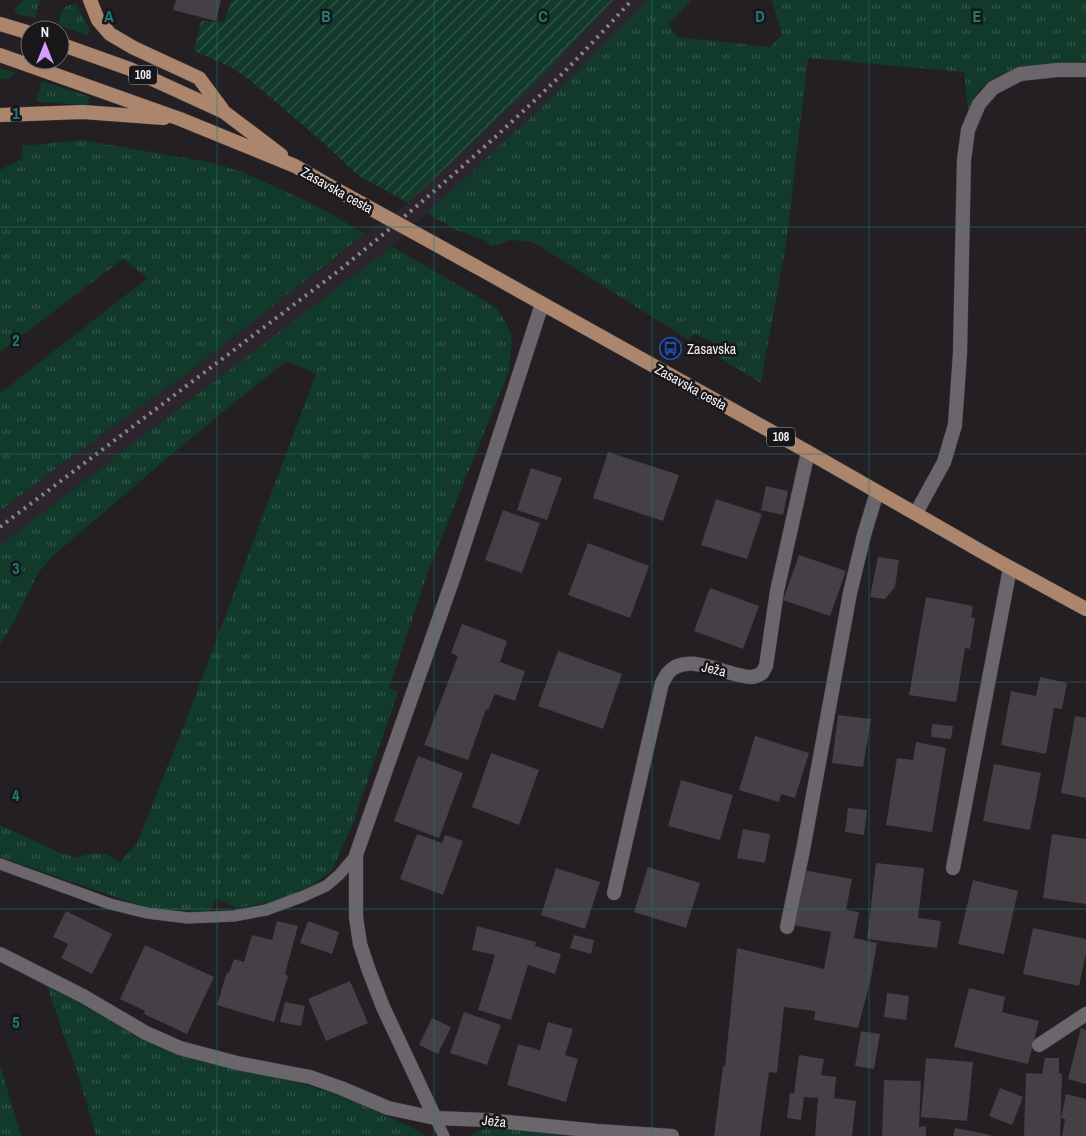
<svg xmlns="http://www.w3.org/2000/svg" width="1086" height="1136" font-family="'Archivo Narrow',sans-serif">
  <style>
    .built { fill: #2d252e }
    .grass { fill: url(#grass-tufts) }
    .garden { fill: url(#garden-furrows) }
    .building { fill: #444045 }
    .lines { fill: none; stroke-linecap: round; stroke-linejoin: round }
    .service-casing { stroke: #3e3b3f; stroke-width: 12 }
    .minor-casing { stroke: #3e3b3f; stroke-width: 15 }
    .primary-casing { stroke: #3e3b3f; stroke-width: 15 }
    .service { stroke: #6a666b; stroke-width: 11 }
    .minor { stroke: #6a666b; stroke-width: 14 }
    .primary { stroke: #ab856c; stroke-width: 14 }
    .rail { stroke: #888588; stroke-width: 4; stroke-dasharray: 2.5 5; stroke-linecap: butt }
    .primary-bridge-casing { stroke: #3e3b3f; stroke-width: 15; stroke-linecap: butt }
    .primary-bridge { stroke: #ab856c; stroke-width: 14 }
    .grid { fill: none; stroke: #1a7c75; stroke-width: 1; stroke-opacity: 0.55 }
    .labels { text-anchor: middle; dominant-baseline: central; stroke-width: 5; stroke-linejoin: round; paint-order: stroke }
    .shield { fill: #19161a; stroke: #b0adb0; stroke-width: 1 }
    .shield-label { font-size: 12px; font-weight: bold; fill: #f1eef1 }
    .street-label { font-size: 14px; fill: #f1eef1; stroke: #19161a }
    .poi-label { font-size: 14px; fill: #f1eef1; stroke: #19161a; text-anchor: start }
    .grid-label { font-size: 16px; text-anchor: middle; font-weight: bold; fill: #1a7c75; stroke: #19161a; stroke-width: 5; stroke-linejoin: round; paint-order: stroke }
  </style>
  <defs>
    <pattern id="grass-tufts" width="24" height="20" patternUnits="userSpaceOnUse" patternTransform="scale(1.25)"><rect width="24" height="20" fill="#113a2a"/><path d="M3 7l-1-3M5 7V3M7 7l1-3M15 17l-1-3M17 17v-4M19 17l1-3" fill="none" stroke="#345749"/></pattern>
    <pattern id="garden-furrows" width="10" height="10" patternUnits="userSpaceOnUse" patternTransform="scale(1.25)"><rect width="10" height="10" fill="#113a2a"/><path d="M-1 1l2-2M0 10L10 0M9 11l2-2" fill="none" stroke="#345749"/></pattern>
  </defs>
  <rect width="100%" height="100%" fill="#231f23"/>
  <path class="built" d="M613 0H648L545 104 392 246 0 545V511L63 463 182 377 365 234 408 203 543 76Z"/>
  <path class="grass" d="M23 0H40L35 18 17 14 14 10Z
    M648 0H692L669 24 677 37 770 47 782 35 772 0H1086V64C1048 63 998 62 974 97 972 101 970 107 968 111L964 72 808 58 786 244 761 383 715 355 717 344 694 334 689 340 533 242 510 240 492 246 484 240 456 230 427 213 545 104Z
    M76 4 90 31 88 36 59 25C62 12 60 5 76 4Z
    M0 68 16 73 10 78 0 80Z
    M42 81 90 97 88 105 36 102Z
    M81 140 204 161 240 171 317 206 365 234 182 377 63 463 0 511V393L148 278 123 259 0 352V170L23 158 22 146Z
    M392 246 495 307 504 319 512 336 509 371 429 569 389 688 398 692 353 823 332 871 309 888 270 902 237 908 216 899 209 913 145 907 0 857V825L61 853 77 858C84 854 99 852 108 855 111 857 116 860 119 863L137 843 193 702 316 374 286 361 186 442 54 555 38 573 13 624 0 645V545Z
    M47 986 166 1050 194 1059 282 1077 344 1097 409 1126 427 1136H96L79 1078Z
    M0 1064 21 1136H0Z
    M489 1128 573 1136H583H471L476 1131Z"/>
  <path class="garden" d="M232 0H613L543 76 408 203 356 174 324 143 251 81 231 67 194 51 201 21 224 22Z"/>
  <path class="building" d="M176 0H221L216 21 173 10Z
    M608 452 679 475 663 521 593 498Z
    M531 468 562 478 547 520 517 510Z
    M766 486 788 491 783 515 761 510Z
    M716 499 762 514 747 559 701 545Z
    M503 510 540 523 522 573 485 560Z
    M588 543 649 566 630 618 568 595Z
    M799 555 846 571 830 616 783 600Z
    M878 557 899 560 895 587 885 599 870 597Z
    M710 588 759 606 743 649 694 631Z
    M926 597 973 606 971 617 975 618 970 649 965 648 956 702 909 695Z
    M462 624 507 641 500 662 525 671 515 701 495 694 488 710 486 709 468 760 424 745 458 656 451 653Z
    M558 651 622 674 603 729 538 706Z
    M1040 677 1067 683 1062 709 1054 708 1046 754 1001 745 1011 691 1036 696Z
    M838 715 871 719 863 767 832 763Z
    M1075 716 1086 718V798L1061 793Z
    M932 724 953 726 951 739 931 737Z
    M755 736 809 753 795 798 781 794 779 802 739 790Z
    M916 742 946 748 932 832 886 825 897 758 913 760Z
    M491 753 539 770 519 825 472 807Z
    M418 756 463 773 439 838 394 821Z
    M994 764 1041 773 1030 830 983 821Z
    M681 780 733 795 720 840 668 826Z
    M848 808 867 810 864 835 845 832Z
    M743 829 770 834 765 863 737 858Z
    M417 834 442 843 445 835 463 841 443 895 400 879Z
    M1052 834 1086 839V904L1043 898Z
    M876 863 924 868 918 918 941 921 937 948 867 939Z
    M648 867 700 883 686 928 634 912Z
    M556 868 600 882 585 929 541 915Z
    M803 870 852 879 846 910 859 912 854 938 877 943 871 978 858 1028 814 1020 815 1011 784 1007 777 1073 769 1072 760 1136H714L723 1066H725L737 948 824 969 831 932 793 925Z
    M973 880 1018 891 1004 954 958 944Z
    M66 911 112 934 92 974 61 958 68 944 53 937Z
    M277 921 298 926 285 974 288 976 274 1022 217 1005 227 972 229 973 234 959 244 962 252 935 272 940Z
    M308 921 339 932 332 954 300 943Z
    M477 926 536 942 535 946 561 954 555 974 528 965 511 1020 478 1010 495 955 472 950Z
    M1033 928 1086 939V953L1079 986 1023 974Z
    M574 935 594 940 591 954 570 948Z
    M145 945 214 977 187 1034 144 1014 145 1011 120 999Z
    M350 981 368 1023 326 1041 308 999Z
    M969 988 1005 997 1002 1012 1039 1021 1028 1064 954 1047Z
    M887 993 909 996 906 1020 884 1017Z
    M285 1002 305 1006 301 1026 280 1022Z
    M464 1012 501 1025 487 1065 450 1053Z
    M432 1018 451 1027 438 1054 419 1045Z
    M548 1022 573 1029 565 1055 578 1059 566 1102 507 1085 518 1044 540 1050Z
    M1081 1028 1086 1030V1084L1068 1079Z
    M861 1031 880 1034 874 1069 855 1066Z
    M799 1055 824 1059 821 1075 836 1077 834 1098 856 1101 852 1136H815L818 1098 804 1097 801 1120 787 1118 790 1093H794Z
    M926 1058 973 1062 967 1121 921 1117Z
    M1045 1058H1059V1073L1062 1074 1060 1136H1024L1026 1073 1042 1074Z
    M884 1080 921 1081 919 1127 926 1126V1136H882Z
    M1000 1088 1023 1097 1012 1125 989 1116Z
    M1066 1094 1086 1099V1136H1062L1065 1119 1061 1118Z
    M955 1128 991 1135V1136H953Z"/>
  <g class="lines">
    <defs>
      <path id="service" d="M0 864 110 904 147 913 188 918 234 916 266 910 304 896 326 886 339 875 356 855
        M435 1118 444 1136"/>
      <path id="minor" d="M916 513 944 462 955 425 960 353 964 160 968 130 979 104 993 88 1020 74 1057 70H1086
        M953 868 1010 568
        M614 893 662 683C664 680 666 676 668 673 687 650 728 677 751 677 755 677 759 675 762 673L766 666 777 591 808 452
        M787 927 803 850 850 593 864 535 877 492
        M0 954 83 996 146 1033 180 1048 237 1063 310 1077 341 1088 388 1108 435 1118 487 1120 597 1131 672 1136
        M1039 1045 1086 1014
        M435 1118 383 1007 369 971 360 944 356 917V855L454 576 542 304"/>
      <path id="primary" d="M90 0 98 20 110 34 134 48 199 78 222 109
        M0 24 30 33
        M60 44 130 69 224 112 281 155
        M0 55 180 119 295 166 337 190
        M0 115 83 112 164 118
        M475 266 808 452 998 561 1086 609"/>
    </defs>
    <use href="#service" class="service-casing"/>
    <use href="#minor" class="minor-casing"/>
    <use href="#primary" class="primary-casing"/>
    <use href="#service" class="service"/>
    <use href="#minor" class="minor"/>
    <use href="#primary" class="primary"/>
    <path class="rail" d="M0 527 337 272C414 210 488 146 559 77 584 52 608 26 632 0"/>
    <defs>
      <path id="primary-bridge" d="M337 190 475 266"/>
    </defs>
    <use href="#primary-bridge" class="primary-bridge-casing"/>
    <use href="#primary-bridge" class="primary-bridge"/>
  </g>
  <path class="grid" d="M217 0V1136M434 0V1136M652 0V1136M869 0V1136M0 227H1086M0 454H1086M0 682H1086M0 909H1086"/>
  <defs>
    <symbol id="bus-ring" viewBox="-11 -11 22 22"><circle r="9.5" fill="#19161a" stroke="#1a4fb4" stroke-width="1.5"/><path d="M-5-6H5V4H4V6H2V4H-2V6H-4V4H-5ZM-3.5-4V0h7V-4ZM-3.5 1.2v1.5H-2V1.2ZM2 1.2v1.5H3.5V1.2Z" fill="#1a4fb4"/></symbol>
  </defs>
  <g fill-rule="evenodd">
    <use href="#bus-ring" x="658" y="336" width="25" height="25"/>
  </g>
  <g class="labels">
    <g class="shield">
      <rect x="129" y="65.5" width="28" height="19" rx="4"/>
      <rect x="767" y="427.5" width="28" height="19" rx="4"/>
    </g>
    <g class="shield-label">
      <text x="143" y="75">108</text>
      <text x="781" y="437">108</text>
    </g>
    <g class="street-label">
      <text transform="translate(337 190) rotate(29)">Zasavska cesta</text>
      <text transform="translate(691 387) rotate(29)">Zasavska cesta</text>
      <text transform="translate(714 669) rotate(13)">Ježa</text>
      <text transform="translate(494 1121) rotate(6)">Ježa</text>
    </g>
    <g class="poi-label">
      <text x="687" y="349">Zasavska</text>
    </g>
  </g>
  <g class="grid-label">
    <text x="109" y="22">A</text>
    <text x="326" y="22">B</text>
    <text x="543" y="22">C</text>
    <text x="760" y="22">D</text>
    <text x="977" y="22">E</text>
    <text x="16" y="119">1</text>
    <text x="16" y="346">2</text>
    <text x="16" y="574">3</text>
    <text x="16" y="801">4</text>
    <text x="16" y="1028">5</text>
  </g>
  <g transform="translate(45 45)"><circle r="24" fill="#19161a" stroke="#6f6c70"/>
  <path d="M0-4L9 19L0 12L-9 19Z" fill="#d39cfd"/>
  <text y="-8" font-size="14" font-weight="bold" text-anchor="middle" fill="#f1eef1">N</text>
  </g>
</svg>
